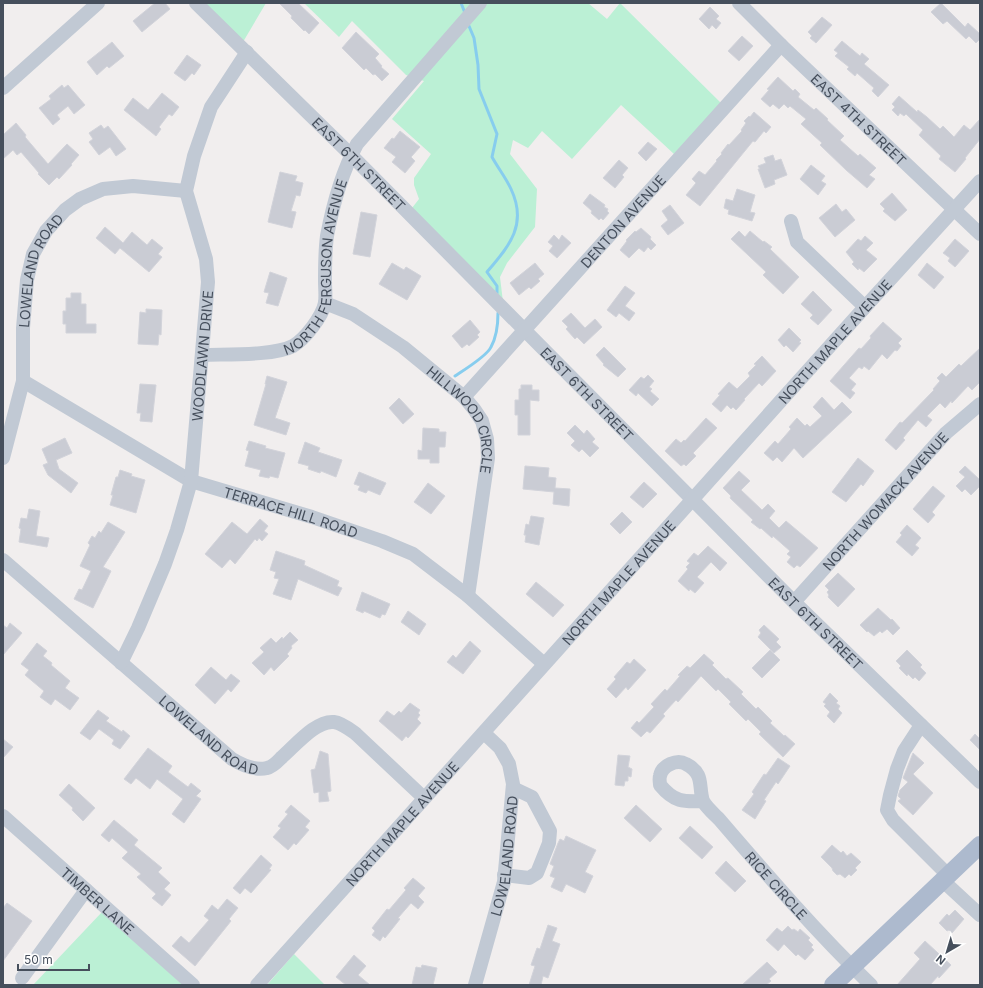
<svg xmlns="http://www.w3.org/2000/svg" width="983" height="988" font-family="Inter,sans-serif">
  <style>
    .green { fill: #bbf0d5 }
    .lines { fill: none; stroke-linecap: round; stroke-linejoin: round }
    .stream { stroke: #87cdee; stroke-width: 3 }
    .building { fill: #caccd4; stroke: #d2d3da }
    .minor { stroke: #c1c9d4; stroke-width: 14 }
    .major { stroke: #adbace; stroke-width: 18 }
    .labels { text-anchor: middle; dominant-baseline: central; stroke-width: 4; stroke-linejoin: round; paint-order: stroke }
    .street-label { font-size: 14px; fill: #464f5c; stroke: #fff }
  </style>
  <rect width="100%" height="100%" fill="#f1eeee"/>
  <path class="green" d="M202 3H266L243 42Z
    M304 3H588L607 19 620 3 722 104 674 154 621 105 572 159 542 131 528 148 513 140 510 154 537 189 535 227 507 263 500 277 503 302 412 208 419 199 414 185V178L431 154 392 119 424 81 406 75 352 21 339 37Z
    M102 912 183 985H33Z
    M294 954 325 985H267Z"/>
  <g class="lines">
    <path class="stream" d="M461 3 465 13
      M469 26 474 38 478 65 479 89 497 134 492 157C498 168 506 178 511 189 528 225 509 246 487 272L497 286V293
      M455 376C464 370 487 356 491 347 497 336 498 325 498 313"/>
  </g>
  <path class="building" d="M155 3H165L170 9 142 32 133 21Z
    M279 3H298L319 23 309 34 305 30 304 31 291 18 292 16Z
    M941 3 965 27 968 23 980 34V39L976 43 969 36 966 39 947 21 943 24 931 12Z
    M710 7 719 16 716 19 721 23 716 29 712 25 709 29 699 19Z
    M822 17 832 25 816 43 810 38 812 36 808 32Z
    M356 32 379 54 375 58 382 66 381 67 389 74 382 81 375 74 373 75 366 68 364 70 342 48Z
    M742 36 753 46 739 61 728 51Z
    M842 41 860 56 862 53 869 59 864 64 889 85 878 97 872 91 874 88 857 73 855 76 847 69 849 67 835 56 838 53 834 50Z
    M112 42 124 56 109 68 107 66 97 75 87 62Z
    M187 55 201 65 194 75 192 73 185 81 174 73Z
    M778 77 793 91 795 89 800 94 798 97 814 110 816 108 828 119 827 120 844 136 840 140 858 156 860 154 876 168 869 175 875 179 867 188 846 170 820 145 822 143 801 124 806 119 790 106 788 108 784 104 779 109 773 104 770 107 761 99 769 90 767 89Z
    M62 85 64 88 68 85 85 105 74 114 68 106 57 115 60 119 53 125 39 108 51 99 49 96Z
    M162 93 179 107 172 116 169 114 159 127 161 129 156 136 124 110 133 98 148 110Z
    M899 96 917 112 918 110 927 117 940 129 943 126 954 137 964 125 970 130 980 119V139L965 158 966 159 955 172 939 159 941 156 919 135 923 130 906 114 904 116 900 113 898 116 892 110 895 107 892 104Z
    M754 112 771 127 766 133 764 131 755 142 753 141 700 206 686 195 696 183 692 179 699 171 705 175 717 161 716 160 722 154 721 153 728 144 729 145 742 131 741 130 746 123 744 121 749 116 750 117Z
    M16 123 26 135 25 137 48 164 67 144 79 155 71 164 72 165 59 179 57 177 49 185 38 174 39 173 21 152 17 155 13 150 3 159V135Z
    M101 125 104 129 108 126 126 149 116 156 110 147 99 155 89 142 93 139 89 133Z
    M400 131 420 147 411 157 415 161 405 173 392 162 396 157 384 148 392 138 394 139Z
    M648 142 657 149 646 161 638 153Z
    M773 155 775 161 781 159 787 175 774 180 775 184 765 188 758 169H760L758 166 766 163 764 158Z
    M619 160 628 168 622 175 624 177 615 188 603 178Z
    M811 165 825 176 821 181 826 184 818 195 800 179Z
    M280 172 297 176 295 181 303 183 300 196 296 195 291 211 296 212 292 228 268 222Z
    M737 189 755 195 750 212 755 213 752 221 728 214 729 210 724 208 726 199 733 201Z
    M892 193 907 210 895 221 883 211 885 209 880 204Z
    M590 194 605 205 604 207 608 209 607 211 609 213 603 220 601 218 599 220 591 213 592 211 583 203Z
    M836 204 842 212 846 209 855 220 835 237 819 218Z
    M670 205 684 223 668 235 661 226 668 220 662 211Z
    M361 212 377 215 370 257 353 254Z
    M105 227 123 243 132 232 147 245 152 239 163 248 158 254 162 257 149 272 120 248 115 254 96 238Z
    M641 228 651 237 650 239 656 245 651 250 648 247 644 252 639 248 629 258 620 250 627 241 626 240 635 231 636 232Z
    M739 231 745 237 750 231 763 242 764 241 772 247 770 249 799 277 783 294 763 275 766 272 731 239Z
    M554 235 559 240 562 235 571 243 557 258 549 251 553 246 548 242Z
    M865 236 873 243 866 250 877 259 864 272 859 268 858 270 852 264 854 262 846 252 858 239 861 241Z
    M955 239 969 251 955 267 948 261 950 258 943 253Z
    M392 263 404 270 406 267 421 276 407 300 379 284Z
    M535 263 544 274 538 279 540 281 531 289 529 287 519 295 510 283Z
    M927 263 944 277 934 289 918 275Z
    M270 272 287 278 278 306 266 303 269 293 264 292Z
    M625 286 635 293 625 306 635 313 629 321 619 313 616 317 607 310Z
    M813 291 832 310 818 325 810 318 813 315 801 304Z
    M71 293H81V304H86V324H96V333H66V324H63V311H66V298H71Z
    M146 309 162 310 161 335 159 334 158 345 138 344 140 312 146 313Z
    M571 313 585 328 595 319 602 327 584 344 577 337 575 339 566 329 568 327 562 321Z
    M470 320 480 332 477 335 479 337 469 346 467 344 462 348 452 336Z
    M883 322 902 339 898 343 901 346 897 351 895 350 887 359 882 354 869 370 864 366 862 369 859 367 849 378 856 384 851 390 855 393 850 399 830 381 859 348 861 349 871 338 870 336Z
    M789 328 801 340 799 342 801 343 793 352 786 345 784 347 778 340Z
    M604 347 626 369 618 377 603 365 604 364 596 355Z
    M980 348V382L972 390 968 386 952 403 951 401 945 408 940 403 927 416 932 420 926 427 918 420 903 438 905 440 896 450 885 440 900 422 902 423 934 390 933 389 940 381 937 378 942 373 946 377 959 364 961 366Z
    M762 356 776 371 762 386 759 383 744 399 745 400 736 410 733 407 731 409 727 405 721 412 712 404 720 395 718 394 729 382 737 389 750 376 748 373 756 365 754 364Z
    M648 375 654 381 649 387 652 389 650 391 659 399 652 406 638 393 636 396 629 390 641 377 644 379Z
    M267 376 287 382 275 418 290 423 286 435 254 425 266 384H265Z
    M140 384 156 385 152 422 140 421 141 413H137Z
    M521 385H532V390H539V401L530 400V435H518V415H515V400H519V389H521Z
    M822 397 834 410 842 402 852 412 803 458 794 448 782 462 777 457 773 461 764 453 775 441 778 444 791 429 789 427 797 418 805 426 807 424 810 427 822 416 813 407Z
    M399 398 414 414 403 424 389 408Z
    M706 418 717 428 693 453 696 456 686 466 684 464 681 466 665 451 676 439 681 443 684 440 685 441Z
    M575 425 584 434 587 430 595 439 592 442 599 448 590 457 582 449 579 452 571 445 575 441 567 433Z
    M423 428 439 429V432H446L445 447H439V463H430V459H418V450L422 451Z
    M65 438 72 453 56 460 59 469 78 483 71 493 48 475 43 465 48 463 42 449Z
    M249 441 266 446 265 448 285 453 278 478 270 476 269 478 259 476 261 470 245 466 249 451 246 450Z
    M305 442 320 448 318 452 342 460 336 477 321 471 320 473 308 469 309 466 298 463Z
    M858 458 874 471 863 486 861 484 846 502 832 492Z
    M525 466 549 468 548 477 556 478 555 488 570 489 569 506 553 504 554 492 523 489Z
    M965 466 980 480V486L971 495 965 489 962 492 956 486 965 477 959 472Z
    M120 470 132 474 131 476 145 480 136 513 110 505 113 495H111L116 477H118Z
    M739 471 750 481 741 490 762 510 768 504 775 511 769 518 779 528 786 521 818 548 800 567 797 565 794 568 787 562 791 557 787 554 790 551 773 536 772 538 761 528 760 529 751 522 753 520 730 498 731 496 723 488Z
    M359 472 386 483 380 495 368 490 366 493 358 490 360 486 354 484Z
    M644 482 657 494 643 508 630 497Z
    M428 483 445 496 431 514 414 502Z
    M933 486 945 496 932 512 935 515 928 523 913 509Z
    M29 509 40 511 36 536 49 538 47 547 19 542 21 529 19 528 21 518 27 519Z
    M622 512 632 522 620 534 610 524Z
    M531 516 544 518 539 545 525 542 526 535H524L526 524 529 525Z
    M260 519 268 526 264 531 268 534 262 541 259 538 257 541 255 539 235 564 230 559 222 568 205 554 232 522 247 534Z
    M108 522 125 532 103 567 111 571 93 608 74 599 79 589 82 590 91 571 80 566 90 545 88 543 92 536 95 538 99 531 101 533Z
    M907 525 921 538 915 545 919 548 912 556 896 542 902 535 900 533Z
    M708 546 727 563 720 571 711 562 697 577 704 583 695 593 690 589 689 591 678 581 688 569 686 567 690 563 687 561 694 553 698 556Z
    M276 551 305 561 304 565 339 581 337 586 342 588 338 596 298 579 291 600 273 594 279 579 274 578 276 572 270 570Z
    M838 573 855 589 838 607 828 597 829 595 827 592 829 590 825 586Z
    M536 582 564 605 553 617 526 594Z
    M362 592 390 604 385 615 382 614 380 618 364 611 363 613 356 610Z
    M878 608 891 620 892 619 900 628 893 635 887 629 882 633 880 631 874 636 868 631 867 632 860 625Z
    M408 611 426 624 419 635 401 622Z
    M10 623 22 633 3 655V625L7 628Z
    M764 625 779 639 776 642 781 647 774 653 758 637 761 633 759 630Z
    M290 632 298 640 291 646 292 648 287 654 289 656 274 671 271 667 264 675 252 663 264 652 260 648 271 638 276 643 282 637 283 639Z
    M470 641 481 651 463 674 447 662 453 655 456 658Z
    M37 643 47 651 43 656 52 663 51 665 70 681 65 688 79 698 70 710 55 699 51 705 40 697 44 691 25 675 29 670 21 664Z
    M770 650 780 660 762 678 752 668Z
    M907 650 922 665 920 667 926 673 919 681 915 677 913 679 908 674 907 676 899 668 901 666 896 661Z
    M704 654 714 663 712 665 726 679 728 678 743 692 741 694 756 709 758 707 772 721 770 723 784 736 785 735 795 744 783 757 759 734 761 732 748 719 746 721 729 704 731 702 718 689 716 691 701 676 678 702 676 700 663 714 665 716 650 733 647 731 641 737 631 728 637 721 639 723 654 707 651 704 665 689 667 691 680 676 678 675 687 666 690 668Z
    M634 659 646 670 628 690 626 687 616 698 607 689 616 679 614 677 627 662 630 664Z
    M211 667 226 680 231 674 240 681 231 692 228 689 215 704 195 685Z
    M830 693 838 701 836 703 840 706 838 709 842 713 834 723 827 716 830 712 824 706 826 704 823 702Z
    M410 703 420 710 418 713 420 715 417 719 421 723 408 738 406 736 402 741 379 721 387 711 394 716 399 711 401 713Z
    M98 710 109 718 106 721 122 732 123 730 130 736 120 749 112 744 114 740 99 729 90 740 80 733Z
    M975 734 980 739V750L970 740Z
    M3 739 13 747 3 758Z
    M148 748 172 766 168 772 188 787 191 783 201 791 196 796 201 799 184 823 172 814 183 799 157 779 150 789 136 778 131 784 124 779Z
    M320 751 328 754 331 791 327 792 329 801 319 802V792L314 793 311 770 315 769Z
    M913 753 924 763 913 774 933 793 913 815 898 801 901 799 898 796 900 790 908 782 903 778Z
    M618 755 630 756 628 767 632 769 631 777 628 776V781H625L624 786 615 785Z
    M778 758 790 766 778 784 776 782 764 800 766 801 755 819 742 810 754 794 752 792 764 774 766 775Z
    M69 784 95 808 83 821 72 810 73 808 59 795Z
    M291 805 310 821 305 827 309 830 296 845 294 843 288 850 273 837 281 828 278 826 288 814 285 812Z
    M636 805 662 829 650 842 624 818Z
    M114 820 138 840 134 845 162 868 158 872 170 883 164 889 171 895 162 906 152 898 156 894 137 877 141 874 122 858 128 852 112 838 109 842 101 835Z
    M690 826 713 847 702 859 679 838Z
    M566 836 596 850 585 872 593 876 585 893 566 884 562 892 551 887 555 878 550 876 554 866 550 864 558 843 560 839 564 841Z
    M832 845 841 853 843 851 847 856 851 853 861 862 855 868 857 870 851 876 849 874 845 878 840 874 837 875 833 871 832 868 821 857Z
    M261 855 272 865 269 869 271 870 251 893 245 888 240 894 233 888Z
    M726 861 746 881 735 892 715 873Z
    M413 878 425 888 418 896 424 902 418 909 411 903 398 918 400 919 385 938 383 936 380 941 372 935 375 931 372 928 387 909 389 910 406 890 404 888Z
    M227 899 238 908 229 919 231 921 195 966 172 946 181 936 189 943 209 920 204 916 212 905 218 910Z
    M7 903 32 921 3 961V908Z
    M955 910 964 919 952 933 949 930 947 931 939 923 947 914 949 916Z
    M548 925 557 928 552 941 560 944 548 978 543 976 541 985H529L535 966 531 965 537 948 540 949Z
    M788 926 792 930 794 929 798 932 800 929 810 938 808 940 813 945 811 947 814 950 805 960 798 954 796 956 784 944 778 951 766 940 777 928 782 932Z
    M925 941 951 965 939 978 938 976 930 985H897L920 959 914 953Z
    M354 955 366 966 358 975 370 985H346L336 977Z
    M767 962 777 972 769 979 771 981 766 985H742Z
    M422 965 437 968 433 985H412L416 967 421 968Z"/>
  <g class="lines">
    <g class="minor">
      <path id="s1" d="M196 3 351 155 794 602 980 782"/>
      <path id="s2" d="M739 3 781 45 980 234"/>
      <path d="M3 88 98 3"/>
      <path d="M791 221 797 242 865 307"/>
      <path id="s3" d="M325 303 353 314 403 347 464 397 474 409 482 421 487 439 488 458 468 596"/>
      <path id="s4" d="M203 355C225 354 274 356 293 346 305 339 322 317 325 303 326 296 325 288 325 281 325 267 325 251 327 236 333 204 342 172 357 144L480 3"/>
      <path id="s5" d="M23 381 191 481 312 517 382 541 413 554 468 596 544 664"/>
      <path id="s6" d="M464 397 781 45"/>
      <path id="s7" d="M3 458 23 381V328L27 280 33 254 46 231 65 210 80 199 103 189 133 186 186 191"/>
      <path id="s8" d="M3 560 232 759C242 765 255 771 267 768 273 767 278 761 282 757 295 746 316 720 334 722 342 723 349 729 356 734L424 798"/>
      <path id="s9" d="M794 602 946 433 980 404"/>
      <path id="s10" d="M121 663 138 628 165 564 177 530 191 481 208 282 206 259 186 191 194 156 211 107 247 52"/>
      <path d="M921 725 904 751 897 769 890 795 887 810 893 820 948 875"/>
      <path id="s11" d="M703 801C683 802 674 802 660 785 660 782 659 779 660 776 662 765 677 759 686 764 705 774 698 786 703 801 706 807 714 814 719 819 768 876 817 933 871 985"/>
      <path id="s12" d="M3 816 193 985"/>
      <path d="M504 875 529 878 537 873 549 843 550 831 532 797 513 788"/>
      <path d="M942 880 980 915"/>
      <path d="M22 978 86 890"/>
      <path id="s13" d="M257 985 865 307 980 181"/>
      <path id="s14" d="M475 985 504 882 513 784 509 764 500 748 484 733"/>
    </g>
    <path class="major" d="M833 985 980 845"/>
  </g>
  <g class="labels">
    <g class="street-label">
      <text stroke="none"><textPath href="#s2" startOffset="167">EAST 4TH STREET</textPath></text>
      <text stroke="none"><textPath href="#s1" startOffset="229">EAST 6TH STREET</textPath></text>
      <text stroke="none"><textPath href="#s6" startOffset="237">DENTON AVENUE</textPath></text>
      <text stroke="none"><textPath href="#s4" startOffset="176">NORTH FERGUSON AVENUE</textPath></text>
      <text stroke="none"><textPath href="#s7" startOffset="194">LOWELAND ROAD</textPath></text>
      <text stroke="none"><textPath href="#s13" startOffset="865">NORTH MAPLE AVENUE</textPath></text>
      <text stroke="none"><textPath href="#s10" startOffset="321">WOODLAWN DRIVE</textPath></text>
      <text stroke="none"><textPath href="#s1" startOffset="553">EAST 6TH STREET</textPath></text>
      <text stroke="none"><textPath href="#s3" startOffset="188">HILLWOOD CIRCLE</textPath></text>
      <text stroke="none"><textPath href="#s9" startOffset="136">NORTH WOMACK AVENUE</textPath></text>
      <text stroke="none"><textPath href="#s5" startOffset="300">TERRACE HILL ROAD</textPath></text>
      <text stroke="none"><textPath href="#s13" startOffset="541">NORTH MAPLE AVENUE</textPath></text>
      <text stroke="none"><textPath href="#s1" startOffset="877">EAST 6TH STREET</textPath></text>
      <text stroke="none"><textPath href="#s8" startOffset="271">LOWELAND ROAD</textPath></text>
      <text stroke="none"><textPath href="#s13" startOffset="217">NORTH MAPLE AVENUE</textPath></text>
      <text stroke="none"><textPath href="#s14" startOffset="133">LOWELAND ROAD</textPath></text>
      <text stroke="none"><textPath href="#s11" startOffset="245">RICE CIRCLE</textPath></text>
      <text stroke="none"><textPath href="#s12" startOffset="127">TIMBER LANE</textPath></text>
    </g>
  </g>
  <rect width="983" height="988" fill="none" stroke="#464f5c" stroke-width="8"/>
  <g transform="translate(947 952) rotate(218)" stroke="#ffffff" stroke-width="3" paint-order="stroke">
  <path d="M0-3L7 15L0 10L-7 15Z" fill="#464f5c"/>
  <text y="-6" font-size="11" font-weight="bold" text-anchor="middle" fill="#464f5c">N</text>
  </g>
  <path d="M18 964v6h71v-6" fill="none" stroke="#464f5c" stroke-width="2"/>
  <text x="24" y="964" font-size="12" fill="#464f5c" stroke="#ffffff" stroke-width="3" paint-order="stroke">50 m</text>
</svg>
